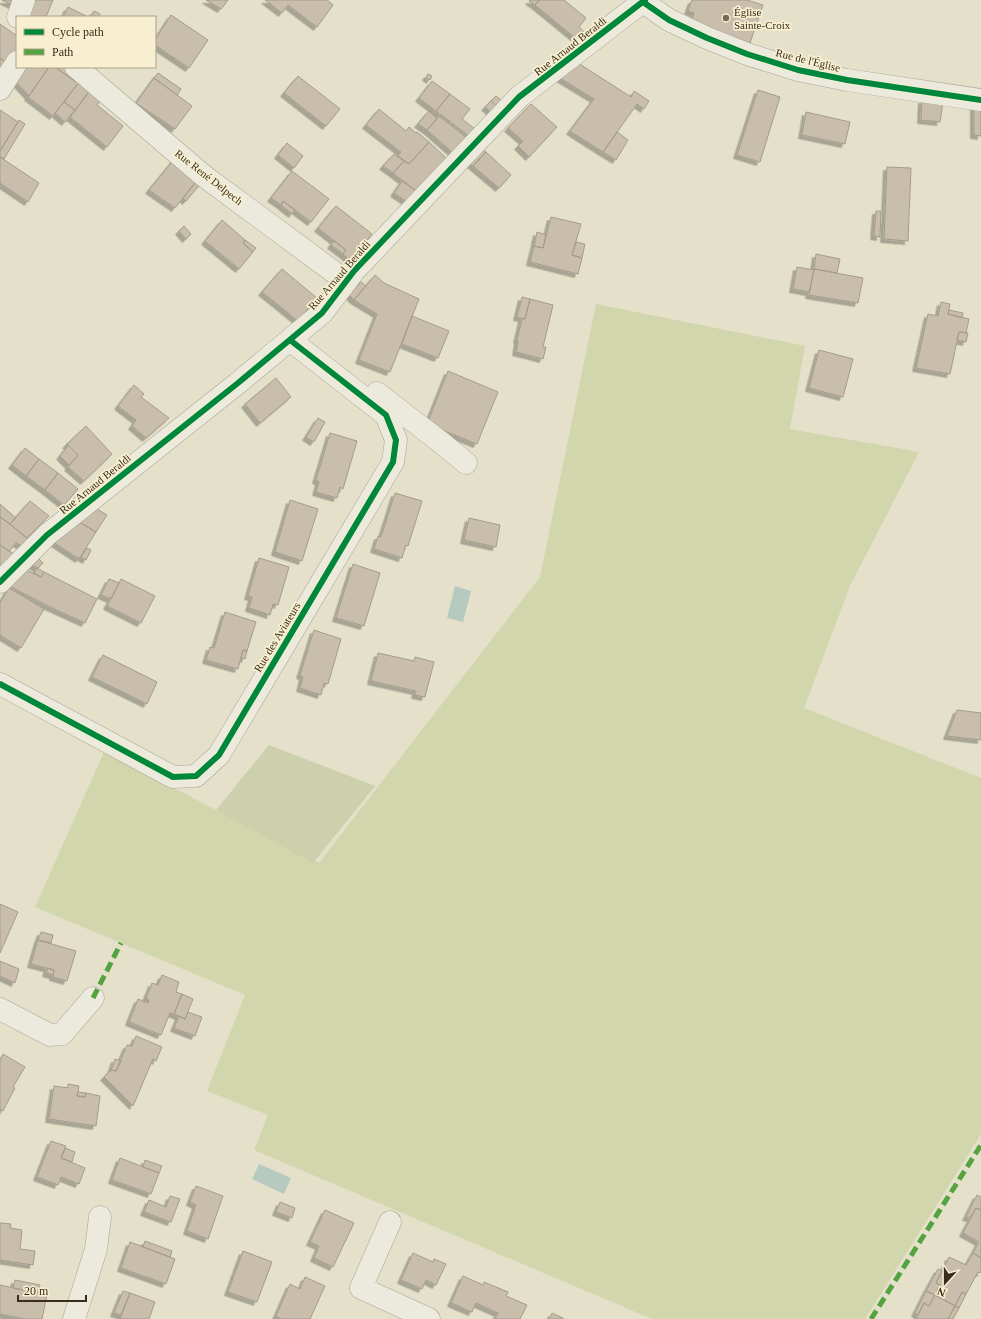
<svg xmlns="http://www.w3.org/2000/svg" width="981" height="1319" font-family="Georgia,serif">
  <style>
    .green { fill: #d1d6ac }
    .cemetery { fill: #ccd0ac }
    .water { fill: #b6cac0 }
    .building { fill: #c8beab; stroke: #a49b8a; filter: url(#shadow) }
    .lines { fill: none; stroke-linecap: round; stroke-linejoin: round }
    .minor-casing { stroke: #a9a494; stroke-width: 23 }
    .minor { stroke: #ece9dd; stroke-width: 22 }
    .quiet { stroke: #53a441; stroke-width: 5; stroke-dasharray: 10 5; stroke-linecap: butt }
    .cycleway-casing { stroke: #f7efd0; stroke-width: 8 }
    .cycleway { stroke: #00873e; stroke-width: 6 }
    .poi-dot { fill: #746c59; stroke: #f7efd0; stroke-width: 1.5 }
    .labels { text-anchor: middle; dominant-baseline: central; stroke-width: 3.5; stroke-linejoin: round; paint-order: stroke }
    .poi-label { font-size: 11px; fill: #382d1c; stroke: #f7efd0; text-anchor: start }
    .street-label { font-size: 11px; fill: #382d1c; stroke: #f7efd0 }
  </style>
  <defs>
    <filter id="shadow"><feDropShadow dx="-3.5" dy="3.5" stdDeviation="0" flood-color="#0004"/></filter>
  </defs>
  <rect width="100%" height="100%" fill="#e4e0ca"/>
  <path class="green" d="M596 304 805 346 790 429 919 452 850 586 804 708 981 778V1134L865 1319H652L254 1150 268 1115 207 1091 245 995 35 907 104 752 319 863 540 577Z"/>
  <path class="cemetery" d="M269 745 375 786 313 863 216 810Z"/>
  <path class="water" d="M455 586 471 591 463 622 447 618Z
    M259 1164 291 1178 284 1194 252 1179Z"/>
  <path class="building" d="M2 0H15L13 5Z
    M31 0H53L46 17H25Z
    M206 0H228L221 9Z
    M265 0H327L333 5 317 27 288 5 282 13Z
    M530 0H539L535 5 529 1Z
    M539 0H564L586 18 579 27 587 35 579 41 535 5Z
    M692 0H747L763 5 750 43 691 23 694 13 688 11Z
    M68 7 88 17H63Z
    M94 11 100 14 99 17H90Z
    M171 15 208 40 189 68 155 45V40Z
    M0 24 17 36V56L10 65 0 58Z
    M0 58 10 65 0 79Z
    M578 63 631 97 634 91 649 101 644 109 637 104 603 152 570 131 594 99 560 78Z
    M24 67H49L29 96 15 81Z
    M49 67H55L76 82 80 76 82 78 53 116 28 97Z
    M55 67H68L80 76 76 82Z
    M158 73 181 89 177 95 154 78Z
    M428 74 432 76 430 80 426 77Z
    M298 76 340 109 326 126 284 93Z
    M82 78 93 86 75 110 64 102Z
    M154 78 192 106 175 129 136 103Z
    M432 81 450 94 436 111 419 98Z
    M758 90 780 97 760 162 737 155Z
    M89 92 100 101 97 105 123 126 107 147 70 117Z
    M450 94 470 109 462 119 475 129 469 136 436 111Z
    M496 96 502 101 496 106 491 101Z
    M922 100 943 102 940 122 921 120Z
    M491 101 496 106 491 112 485 107Z
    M64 102 75 110 65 122 55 113Z
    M531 104 557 127 529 157 518 146 523 141 508 128Z
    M974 105 981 106V136L974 135Z
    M379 109 406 131 409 127 416 133 417 132 429 142 409 164 398 156 401 152 366 125Z
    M0 110 18 122 0 151Z
    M429 111 437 119 427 130 418 124Z
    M806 112 850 122 845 144 802 135Z
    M439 116 467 138 452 152 427 130Z
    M19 120 25 124 4 159 0 157V151Z
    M617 132 628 140 616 160 603 152Z
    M429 142 446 158 416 191 393 173 404 161 409 164Z
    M287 143 303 156 294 168 278 155Z
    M482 149 486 152 473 166 469 163Z
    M486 152 511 175 499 188 473 166Z
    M394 154 404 161 393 173 383 166Z
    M0 157 39 183 28 202 0 183Z
    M175 158 199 178 175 208 149 190Z
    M887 167 911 168 908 241 884 239Z
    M292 171 329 199 311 222 283 201 281 205 271 198Z
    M199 178 202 182 186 201 183 198Z
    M402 181 416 191 407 202 394 193Z
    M283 201 295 210 292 214 281 205Z
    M336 206 372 234 353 258 350 260 343 254 346 250 318 228Z
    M876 211H881L880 237 874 236Z
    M551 217 581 224 572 255 582 258 578 274 530 262 534 246 543 248Z
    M222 220 245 240 243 243 253 252 239 269 205 241Z
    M184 226 191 234 186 239 179 231Z
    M537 232 546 235 543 248 534 246Z
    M245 240 256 248 253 252 243 243Z
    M334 241 346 250 343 254 331 245Z
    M576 242 585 244 582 258 572 255Z
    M816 254 840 259 837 273 814 269Z
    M797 267 814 270 809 292 793 289Z
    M282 269 317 298 298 321 262 292Z
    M814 269 863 278 858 303 809 295Z
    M375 275 384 283 419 299 390 372 359 360 377 314 354 300Z
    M361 282 366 286 354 300 348 294Z
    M522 297 530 299 525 319 517 317Z
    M530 299 553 305 543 347H546L543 359 516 352 518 341 517 340 522 319H525Z
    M941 302 950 304 948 314 969 319 966 333 959 332 950 374 916 368 928 314 938 316Z
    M949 310 963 313 962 318 948 314Z
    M412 316 449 331 438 358 402 344Z
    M959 332 968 333 966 342 957 340Z
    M819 350 853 359 843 397 809 388Z
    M448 371 498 392 477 444 427 424Z
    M276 378 291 397 260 423 245 404Z
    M134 385 144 394 141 397 169 418 146 438 132 426 136 420 118 406Z
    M318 418 325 422 314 442 306 437Z
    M86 426 112 454 84 481 68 467 78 455 67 444Z
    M330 433 357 441 343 489 340 487 337 498 316 492 319 482 316 480Z
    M67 444 78 455 69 465 60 456 68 446 66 445Z
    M25 448 39 459 26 476 12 465Z
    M39 459 58 473 45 490 26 476Z
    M58 473 78 489 64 505 45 490Z
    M395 493 422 501 408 546 406 545 402 558 374 549 378 536 381 537Z
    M290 500 318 509 302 561 275 552Z
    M30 501 49 516 27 538 10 524Z
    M0 504 16 518 10 524 0 517Z
    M92 506 107 515 96 532 76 520Z
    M0 517 10 524 29 540 24 545H20L16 543 9 551 0 545Z
    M469 518 500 525 496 547 464 540Z
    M76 520 96 532 79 559 53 542Z
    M0 545 14 554 0 569Z
    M87 548 91 550 86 560 81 557Z
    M37 557 43 563 38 568 29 564Z
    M259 558 289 567 278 605 273 604 270 615 249 608 252 597 248 596Z
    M353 564 380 573 364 626 336 618Z
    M37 568 44 572 41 577 34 573Z
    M24 569 41 577 44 572 97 599 85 623 48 606 11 587Z
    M109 579 119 583 111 599 101 595Z
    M121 579 155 596 141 623 107 606Z
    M9 588 44 609 21 648 0 635V603Z
    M225 612 256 622 247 651 243 650 238 669 206 660 210 647 214 648Z
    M314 630 341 639 328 684 324 683 321 695 300 688 303 677 300 675Z
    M243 650 247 651 245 659 241 658Z
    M378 653 414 661 415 657 434 662 425 697 415 695 416 691 371 681Z
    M103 655 157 682 147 704 92 677Z
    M957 710 981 713V740L947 736Z
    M0 904 18 912 0 953Z
    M41 932 53 935 51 943 38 940Z
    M38 940 76 951 67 981 53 977 54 970 31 964Z
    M0 961 19 969 15 983 0 976Z
    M48 968 54 970 53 975 46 973Z
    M162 975 179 982 176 992 182 994 174 1014 170 1013 161 1035 129 1022 138 999 148 1003 149 1000 146 998 152 983 158 985Z
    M182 994 193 999 185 1019 174 1014Z
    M188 1012 202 1017 195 1036 174 1028 179 1016 185 1019Z
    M136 1036 162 1047 156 1061 153 1059 133 1106 104 1077 111 1070 116 1071 127 1045 132 1046Z
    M3 1054 25 1067 13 1087 15 1088 3 1111 0 1109V1060Z
    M115 1059 121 1061 116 1071 111 1070Z
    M68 1084 79 1086 77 1096 85 1097 86 1093 100 1096 96 1126 49 1119 54 1086 68 1088Z
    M78 1092 86 1093 85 1097 77 1096Z
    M51 1141 66 1146 61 1158 85 1168 79 1184 61 1177 58 1185 37 1177Z
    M65 1148 75 1152 72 1162 61 1158Z
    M120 1158 159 1173 151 1194 112 1180Z
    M145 1160 162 1166 159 1173 143 1167Z
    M196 1186 223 1196 208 1239 187 1231 196 1205 190 1202Z
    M977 1195 981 1197V1210L976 1208 970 1218 966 1217Z
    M170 1196 180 1199 171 1222 144 1212 149 1200 166 1207Z
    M280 1202 295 1208 292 1218 276 1212Z
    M976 1208 981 1210V1258L973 1253 979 1242 963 1233Z
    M325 1210 354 1223 333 1267 314 1258 319 1246 310 1242Z
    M0 1223 11 1224 10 1228 22 1230 20 1249 35 1251 33 1265 0 1260Z
    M145 1241 172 1251 170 1257 143 1247Z
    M130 1242 175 1259 166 1284 121 1268Z
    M243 1251 272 1262 257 1302 228 1292Z
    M413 1253 433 1262 434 1259 446 1264 436 1285 426 1280 422 1289 401 1280Z
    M973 1253 981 1258V1273L978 1272 966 1294 962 1292 955 1306 935 1295 940 1285 936 1283 949 1257 966 1265Z
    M938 1269 942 1271 936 1283 940 1285 935 1295 926 1291Z
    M463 1276 483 1285 484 1282 508 1292 506 1296 527 1305 520 1319H495L498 1313 476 1303 472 1312 451 1303Z
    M305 1277 325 1286 310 1319H281L276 1316 290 1284 300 1289Z
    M15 1280 40 1285 38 1293 13 1288Z
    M0 1285 47 1295 42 1319H25L0 1314Z
    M123 1291 130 1293 121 1315 114 1313Z
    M926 1291 935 1295 929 1306 924 1303 918 1315 915 1313Z
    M962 1292 966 1294 959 1308 955 1306Z
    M130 1293 155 1302 149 1319H120Z
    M935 1295 955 1306 948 1319H916L924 1303 929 1306Z
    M955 1306 959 1308 953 1319H948Z
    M552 1313 563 1318V1319H549Z"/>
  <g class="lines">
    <defs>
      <path id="minor" d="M643 2 669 20 707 38 747 54 798 70 847 80 981 100
        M18 17 24 0
        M76 67 204 176 346 281
        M0 89 17 62
        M377 393 443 444 466 463
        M0 582 47 535 238 383 322 313 354 271 519 97 645 0
        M0 684 173 777 196 776 219 755 393 462 396 440 386 415 290 340
        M0 1009 50 1035 62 1034 93 998
        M390 1222 361 1288 429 1319
        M74 1319 96 1249 100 1217"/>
    </defs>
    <use href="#minor" class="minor-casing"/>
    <use href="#minor" class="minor"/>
    <path class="quiet" d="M93 998 121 943
      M871 1319 981 1145"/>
    <defs>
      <path id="cycleway" d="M643 2 669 20 707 38 747 54 798 70 847 80 981 100
        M0 582 47 535 238 383 322 313 354 271 519 97 645 0
        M0 684 173 777 196 776 219 755 393 462 396 440 386 415 290 340"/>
    </defs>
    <use href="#cycleway" class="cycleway-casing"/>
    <use href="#cycleway" class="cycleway"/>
  </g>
  <circle class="poi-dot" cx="726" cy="18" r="4"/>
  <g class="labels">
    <g class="poi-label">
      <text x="734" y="12">Église<tspan x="734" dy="13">Sainte-Croix</tspan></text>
    </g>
    <g class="street-label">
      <text transform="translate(570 46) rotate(-38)">Rue Arnaud Beraldi</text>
      <text transform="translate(808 60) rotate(14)">Rue de l'Église</text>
      <text transform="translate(209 177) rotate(38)">Rue René Delpech</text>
      <text transform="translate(339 275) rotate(-49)">Rue Arnaud Beraldi</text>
      <text transform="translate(95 484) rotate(-39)">Rue Arnaud Beraldi</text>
      <text transform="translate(277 637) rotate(-59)">Rue des Aviateurs</text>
    </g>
  </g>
  <rect x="16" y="16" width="140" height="52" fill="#f7efd0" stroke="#aba188"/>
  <rect x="24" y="29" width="20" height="6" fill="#00873e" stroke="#aba188"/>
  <text x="52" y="36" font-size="12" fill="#382d1c">Cycle path</text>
  <rect x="24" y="49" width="20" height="6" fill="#53a441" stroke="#aba188"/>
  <text x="52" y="56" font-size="12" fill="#382d1c">Path</text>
  <g transform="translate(945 1283) rotate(201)" stroke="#f7efd0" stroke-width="3" paint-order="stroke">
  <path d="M0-3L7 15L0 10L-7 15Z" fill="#382d1c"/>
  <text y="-6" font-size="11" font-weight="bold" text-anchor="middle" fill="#382d1c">N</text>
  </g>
  <path d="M18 1295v6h68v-6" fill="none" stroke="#382d1c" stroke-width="2"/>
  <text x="24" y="1295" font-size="12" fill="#382d1c" stroke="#f7efd0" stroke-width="3" paint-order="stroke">20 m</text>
</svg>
